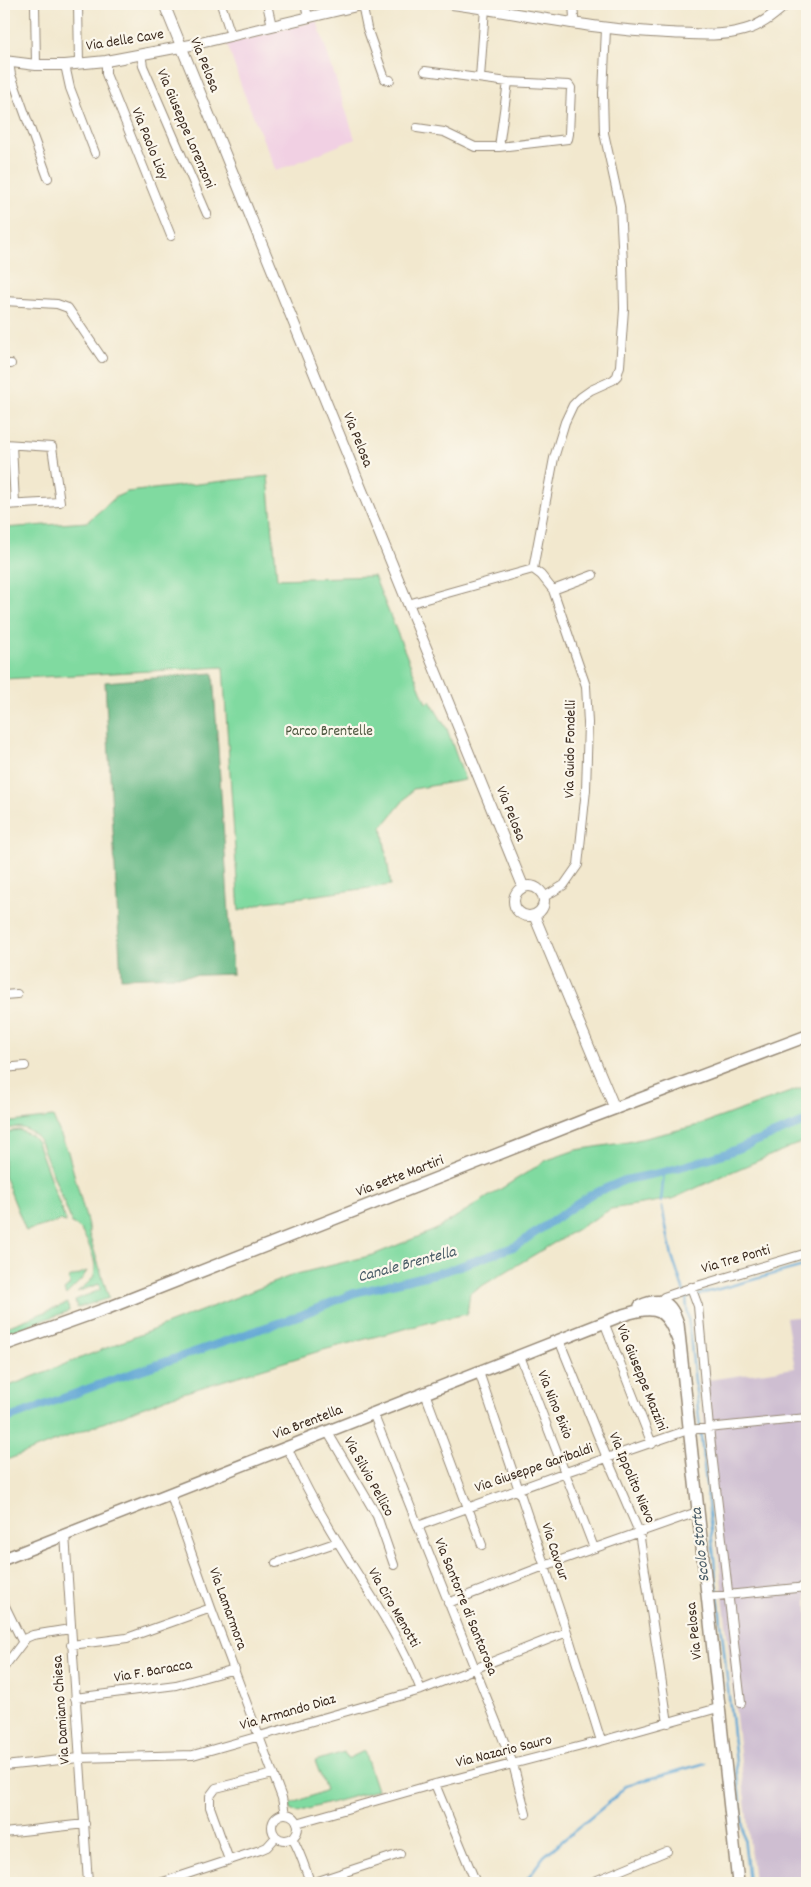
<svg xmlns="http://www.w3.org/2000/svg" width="811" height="1887" font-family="Dekko,sans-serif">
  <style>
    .built { fill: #f1d0e3 }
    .industrial { fill: #cebed1 }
    .green { fill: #80daa0; stroke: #5e825f }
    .forest { fill: #68ba86; stroke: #527252 }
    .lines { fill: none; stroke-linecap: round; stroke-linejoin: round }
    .stream { stroke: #5ea6d4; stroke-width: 2.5 }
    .canal { stroke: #5ea6d4; stroke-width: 8 }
    .minor-casing { stroke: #968976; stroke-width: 10 }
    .tertiary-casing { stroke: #968976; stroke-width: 12 }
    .secondary-casing { stroke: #968976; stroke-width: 14 }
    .minor { stroke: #fff; stroke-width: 8 }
    .tertiary { stroke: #fff; stroke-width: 10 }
    .secondary { stroke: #fff; stroke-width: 11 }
    .labels { text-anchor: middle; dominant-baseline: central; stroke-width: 4.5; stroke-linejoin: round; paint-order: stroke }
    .street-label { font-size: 15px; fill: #3b2a1e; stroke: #fbf7ec }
    .park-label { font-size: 15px; fill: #4c563e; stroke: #fbf7ec }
    .water-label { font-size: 16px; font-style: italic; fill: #495c67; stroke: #fbf7ec }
  </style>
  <rect width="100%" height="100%" fill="#fbf7ec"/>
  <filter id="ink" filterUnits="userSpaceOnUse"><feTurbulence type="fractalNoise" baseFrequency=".02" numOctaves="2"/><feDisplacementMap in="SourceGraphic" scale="10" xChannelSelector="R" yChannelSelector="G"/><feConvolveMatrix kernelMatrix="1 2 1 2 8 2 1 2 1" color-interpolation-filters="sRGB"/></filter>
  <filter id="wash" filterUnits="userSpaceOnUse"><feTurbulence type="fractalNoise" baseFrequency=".0096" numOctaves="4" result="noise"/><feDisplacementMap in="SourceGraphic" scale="20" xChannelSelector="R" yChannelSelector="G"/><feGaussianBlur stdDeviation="1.12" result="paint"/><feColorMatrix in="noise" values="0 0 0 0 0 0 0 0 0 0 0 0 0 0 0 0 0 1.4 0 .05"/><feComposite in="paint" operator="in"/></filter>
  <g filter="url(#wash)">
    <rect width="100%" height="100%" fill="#f2e8ce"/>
    <path class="built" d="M317 21 355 139 276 171 243 91 227 44Z"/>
    <path class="industrial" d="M807 1316V1883H754L700 1381 795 1368 786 1318Z"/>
    <path class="green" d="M268 476 277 579 374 576 426 703 430 701 447 729 465 780 413 789 382 827 391 885 266 902 239 911 223 667 4 679V528L87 522 116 497 127 492Z
      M807 1086V1140L729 1173 672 1199 611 1209 470 1293 467 1314 447 1318 323 1350 173 1396 4 1461V1388L293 1275 373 1255 435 1230 547 1160 576 1150 628 1142 699 1125Z
      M53 1117 68 1152 89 1229V1234L109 1298 77 1308 75 1300 100 1290 99 1284 77 1292C83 1287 91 1282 94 1275 98 1265 89 1243 83 1234 81 1229 76 1226 72 1223L39 1139C29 1128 17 1124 4 1131V1123Z
      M19 1130 32 1136 37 1142 66 1222 60 1221 26 1231 5 1178 4 1179V1136L12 1131Z
      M87 1271 81 1280 66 1295 64 1290 70 1285 69 1278Z
      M68 1303 69 1311 4 1334V1328Z
      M364 1751 377 1790 308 1809 298 1812 292 1811 289 1805 326 1790 315 1761 344 1752 347 1759Z"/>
    <path class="forest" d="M213 673 233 974 121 978 105 682Z"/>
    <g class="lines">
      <path class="stream" d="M661 1202 664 1172
        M662 1207 672 1256 686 1298 749 1883
        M686 1298 807 1265
        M524 1883 544 1856 612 1800 627 1785 706 1763"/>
      <path class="canal" d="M4 1420 98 1385 301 1315 354 1293 446 1271 516 1246 590 1195 625 1180 664 1172 727 1153 807 1121"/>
    </g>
  </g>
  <g filter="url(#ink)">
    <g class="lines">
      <defs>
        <path id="minor" d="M35 4 36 65
          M78 4 79 64
          M221 4 231 35
          M267 4 272 26
          M305 4 308 17
          M362 4 367 28 385 79 390 80
          M573 23 574 18 573 4
          M141 54 143 66 207 214
          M106 61V74L171 236
          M9 62 11 75 48 178
          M65 65 70 88 95 153
          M480 78 485 8
          M417 128 444 132 475 147H499L568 139 569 134 571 88 569 85 508 82 425 71
          M499 147 508 82
          M4 301 57 304 68 308 102 358
          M4 364H11
          M4 444 52 447 60 502 4 505
          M12 445 15 504
          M533 569 554 458 565 422 573 405 581 397 591 390 613 380 617 376 620 366 624 309 623 263 620 206 604 133 603 93 606 29
          M553 590 593 575
          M408 604 533 569 541 575 553 590 586 686 588 723 586 790 578 865 564 885 544 897
          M4 995 17 994
          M4 1068 25 1066
          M691 1287 698 1306 709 1428 741 1703
          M657 1304 664 1297 687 1289 807 1253
          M604 1322 652 1444
          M559 1340 607 1458 639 1532 668 1723
          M520 1356 594 1548
          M479 1372 567 1632 601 1741
          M425 1393 482 1545
          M373 1413 513 1764 526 1814
          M327 1431 377 1516 394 1565
          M287 1447C302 1480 320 1513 339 1544 368 1592 401 1638 421 1690
          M170 1493 211 1608 282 1798 285 1814
          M418 1526 566 1472 688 1430 807 1418
          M65 1534 88 1883
          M276 1563 338 1542
          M706 1597 807 1587
          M448 1603 544 1566 697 1512
          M4 1604 22 1641
          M71 1645 127 1638 211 1608
          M4 1667 26 1638 33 1635 70 1629
          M75 1698 176 1685 235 1669
          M4 1766 79 1758 193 1755 421 1690 567 1632
          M435 1784 476 1883
          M272 1827a13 13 0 1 1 26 0a13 13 0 1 1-26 0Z
          M297 1823 435 1784 601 1741 718 1708
          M4 1833 85 1824
          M292 1838C300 1851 304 1865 309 1879L308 1883
          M229 1860 210 1807V1796L216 1788 273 1774
          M160 1883 260 1850 267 1847 276 1837
          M312 1883 400 1854
          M590 1883 667 1851"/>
        <path id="tertiary" d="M164 4 523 886
          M452 4C525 14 594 30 668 33 694 34 720 37 744 30 761 26 773 15 786 4
          M4 61 36 65H65L106 61 196 44 365 4
          M514 901a15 15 0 1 1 30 0a15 15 0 1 1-30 0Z
          M534 915 615 1109"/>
        <path id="secondary" d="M640 1306C662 1296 671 1302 678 1324L738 1883
          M4 1345 108 1308 587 1119 807 1036
          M4 1559 623 1315C660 1303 666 1310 680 1345"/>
      </defs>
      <use href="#minor" class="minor-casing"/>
      <use href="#tertiary" class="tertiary-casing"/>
      <use href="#secondary" class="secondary-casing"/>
      <use href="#minor" class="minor"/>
      <use href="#tertiary" class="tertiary"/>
      <use href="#secondary" class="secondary"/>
    </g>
  </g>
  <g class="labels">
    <g class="street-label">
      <text transform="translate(125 41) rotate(-9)">Via delle Cave</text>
      <text transform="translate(204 65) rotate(68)">Via Pelosa</text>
      <text transform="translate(185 129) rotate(67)">Via Giuseppe Lorenzoni</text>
      <text transform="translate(149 144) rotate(68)">Via Paolo Lioy</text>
      <text transform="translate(357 440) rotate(68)">Via Pelosa</text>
      <text transform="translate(571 749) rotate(-89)">Via Guido Fondelli</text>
      <text transform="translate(510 814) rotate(68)">Via Pelosa</text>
      <text transform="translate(400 1177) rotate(-21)">Via sette Martiri</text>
      <text transform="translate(736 1260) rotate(-16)">Via Tre Ponti</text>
      <text transform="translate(641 1378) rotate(68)">Via Giuseppe Mazzini</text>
      <text transform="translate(554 1405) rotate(68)">Via Nino Bixio</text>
      <text transform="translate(308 1423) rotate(-21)">Via Brentella</text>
      <text transform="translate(534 1469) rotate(-19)">Via Giuseppe Garibaldi</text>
      <text transform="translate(368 1477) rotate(61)">Via Silvio Pellico</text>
      <text transform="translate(631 1478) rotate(67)">Via Ippolito Nievo</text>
      <text transform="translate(554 1552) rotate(72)">Via Cavour</text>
      <text transform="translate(465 1607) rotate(68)">Via Santorre di Santarosa</text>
      <text transform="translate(393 1608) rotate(60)">Via Ciro Menotti</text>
      <text transform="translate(227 1609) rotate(70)">Via Lamarmora</text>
      <text transform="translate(695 1631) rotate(-96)">Via Pelosa</text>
      <text transform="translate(153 1672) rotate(-10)">Via F. Baracca</text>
      <text transform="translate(62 1710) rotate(-94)">Via Damiano Chiesa</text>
      <text transform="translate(288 1713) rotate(-16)">Via Armando Diaz</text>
      <text transform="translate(504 1752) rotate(-14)">Via Nazario Sauro</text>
    </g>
    <g class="park-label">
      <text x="329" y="732">Parco Brentelle</text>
    </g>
    <g class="water-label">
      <text transform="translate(407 1265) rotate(-15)">Canale Brentella</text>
      <text transform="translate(701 1545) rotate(-96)">Scolo Storta</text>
    </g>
  </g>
  <rect width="811" height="1887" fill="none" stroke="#fbf7ec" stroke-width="20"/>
</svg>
